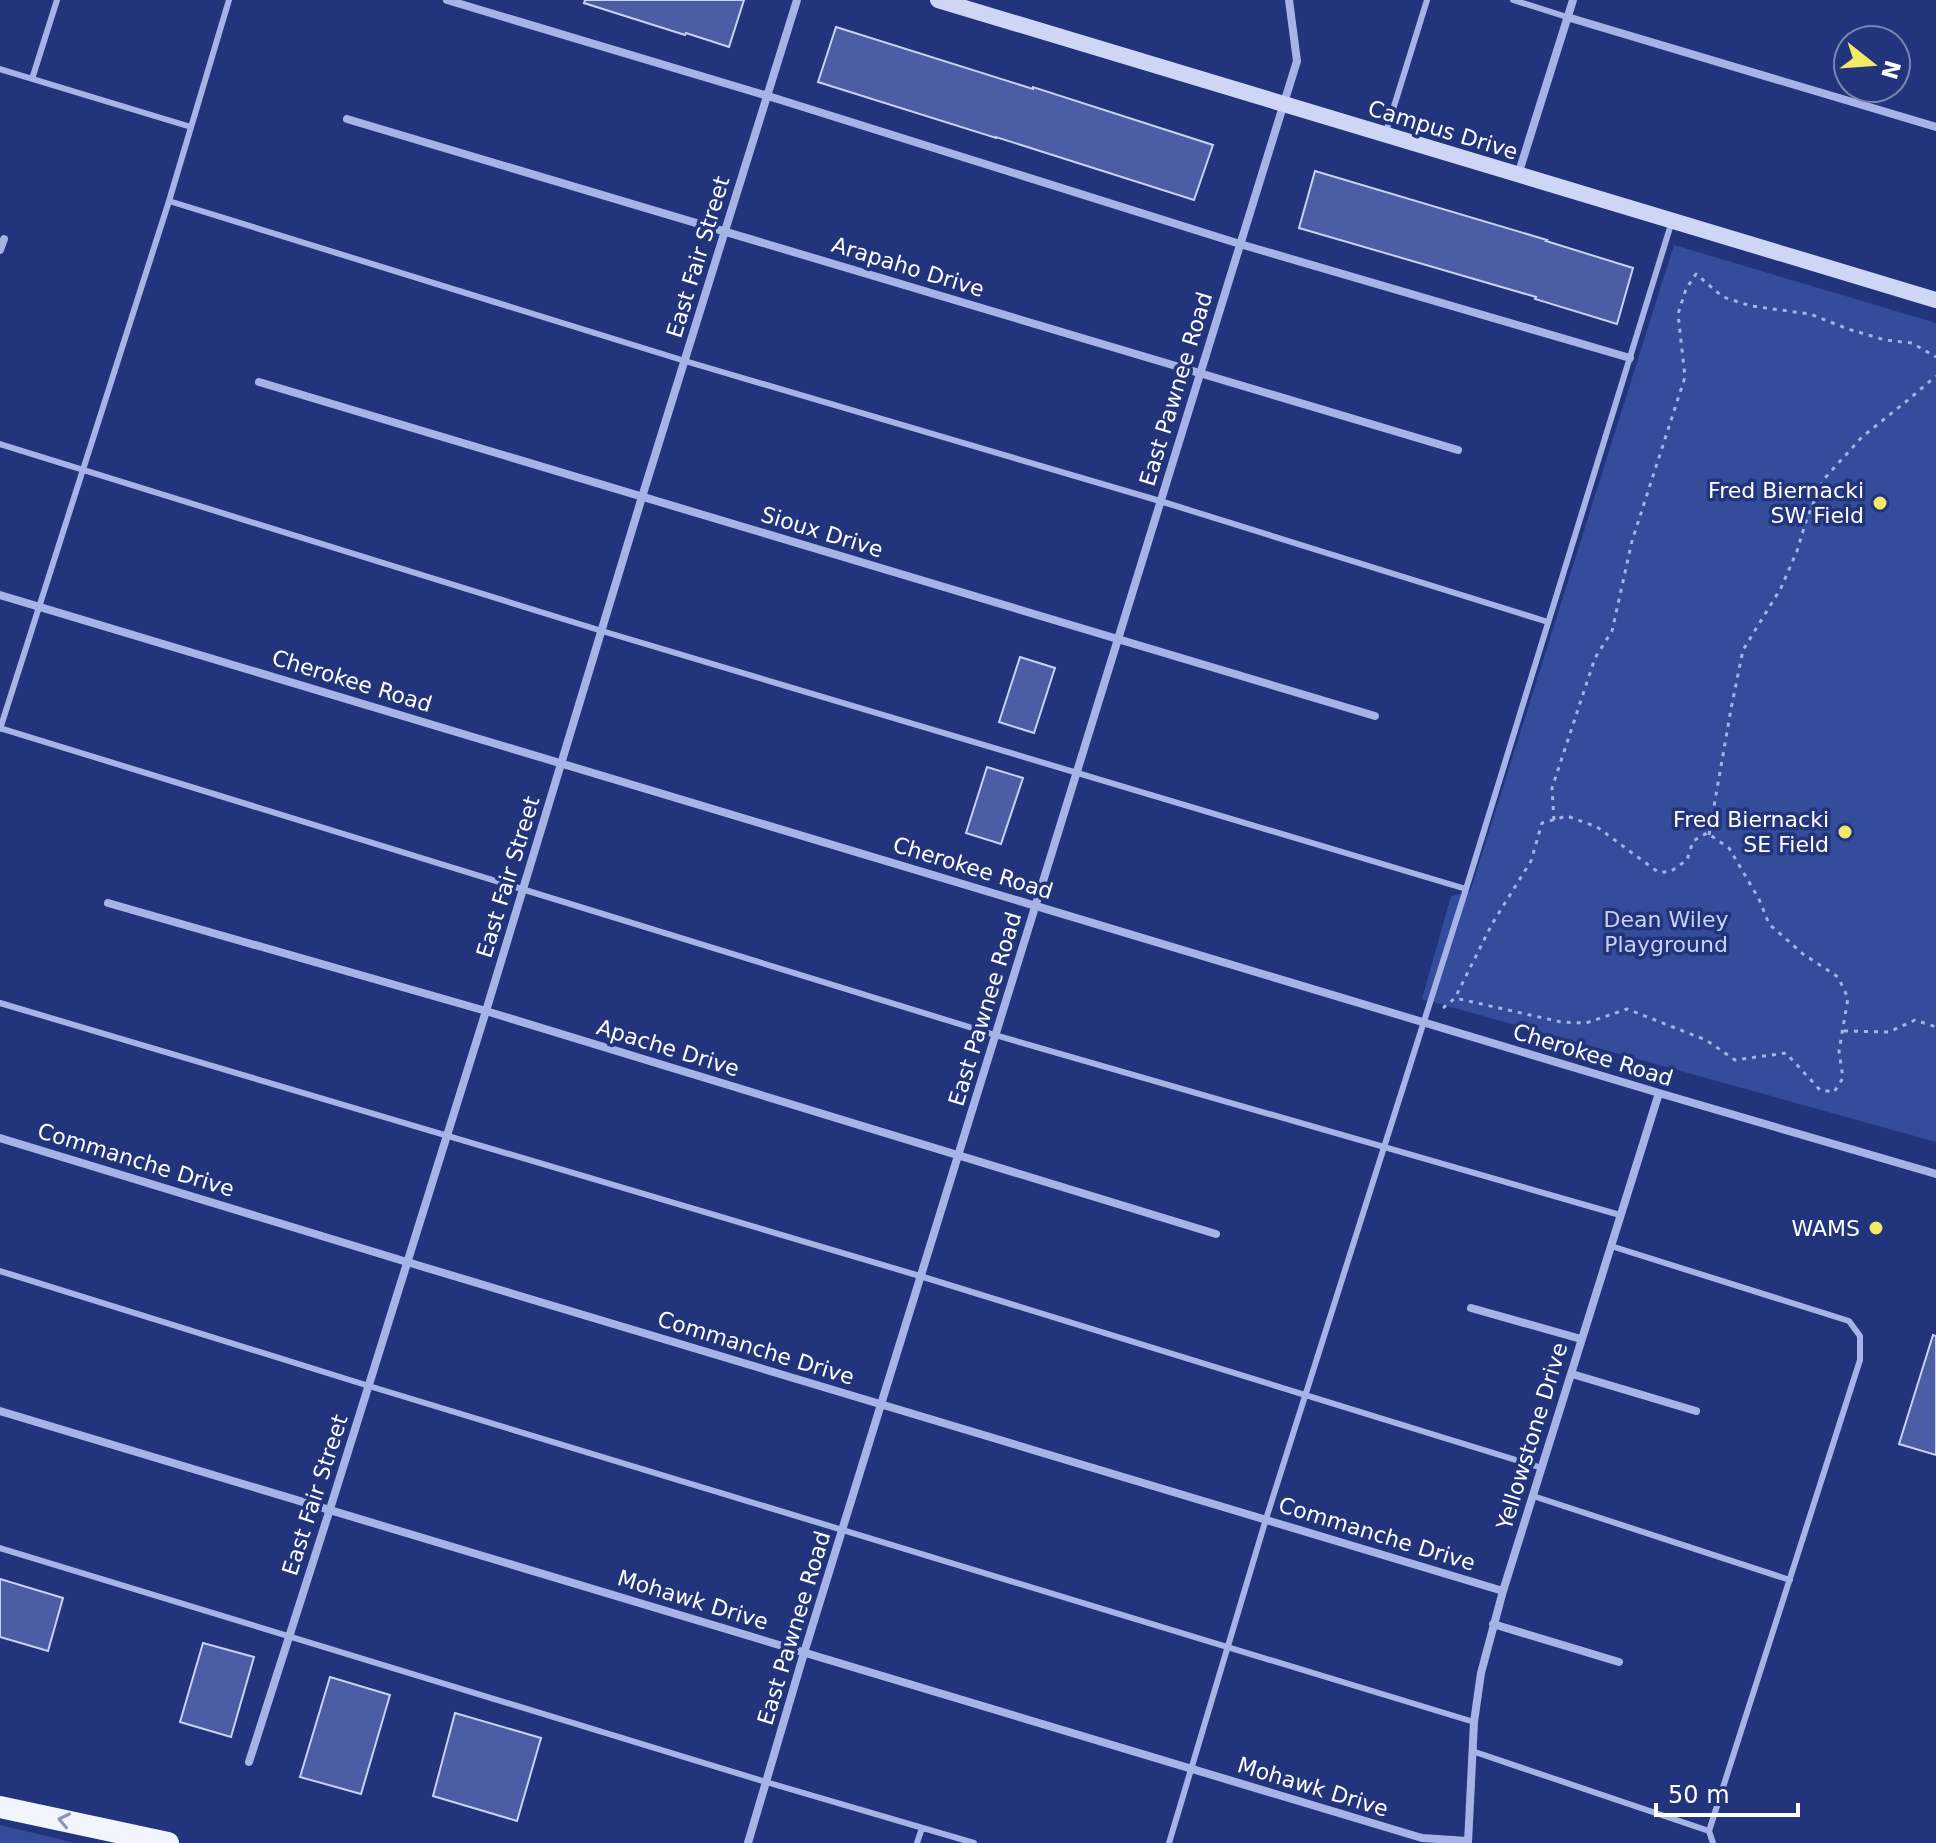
<svg xmlns="http://www.w3.org/2000/svg" width="1936" height="1843" font-family="'DejaVu Sans',sans-serif">
  <style>
    .green { fill: #354c9a }
    .building { fill: #4b5ea5; stroke: #c8d2f4; stroke-width: 2 }
    .lines { fill: none; stroke-linecap: round; stroke-linejoin: round }
    .path { stroke: #a5b3e6; stroke-width: 3; stroke-dasharray: 4 6; stroke-linecap: butt }
    .service { stroke: #a5b3e6; stroke-width: 6 }
    .minor { stroke: #a5b3e6; stroke-width: 8 }
    .secondary { stroke: #cfd6f5; stroke-width: 16 }
    .trunk { stroke: #f2f4fe; stroke-width: 22 }
    .oneway { stroke: #8a94bd }
    .poi-dot { fill: #f1ea67; stroke: #22347c; stroke-width: 3 }
    .labels { text-anchor: middle; dominant-baseline: central; stroke-width: 7; stroke-linejoin: round; paint-order: stroke }
    .street-label { font-size: 22px; fill: #fff; stroke: #22347c }
    .poi-label { font-size: 22px; fill: #fff; stroke: #22347c; text-anchor: end }
    .park-label { font-size: 22px; fill: #c8d2f4; stroke: #22347c }
  </style>
  <rect width="100%" height="100%" fill="#22347c"/>
  <path class="green" d="M1674 245 1936 323V1142L1422 999 1451 896 1470 892Z
    M0 1825 76 1843H0Z"/>
  <path class="building" d="M585 0H744L729 47 686 33 685 35 584 3Z
    M836 27 1033 89V87L1213 145 1194 200 996 137V138L818 82Z
    M1315 171 1547 240 1546 241 1633 268 1617 324 1535 299 1536 297 1299 228Z
    M1020 657 1055 668 1034 733 999 722Z
    M987 767 1023 778 1001 844 966 833Z
    M1933 1335 1936 1336V1455L1899 1444Z
    M0 1579 63 1598 48 1651 0 1637Z
    M203 1643 254 1657 231 1737 180 1722Z
    M330 1677 390 1695 361 1794 300 1777Z
    M455 1713 541 1738 517 1821 433 1796Z"/>
  <g class="lines">
    <path class="path" d="M1554 820 1552 788 1595 658 1612 631 1632 541 1685 377 1678 314 1686 289 1696 274 1723 297 1751 306 1810 314 1848 329 1885 340 1912 343 1936 357
      M1709 835 1731 709 1743 650 1781 588 1797 551 1807 518 1824 479 1862 437 1908 400 1936 376
      M1443 1008 1455 998 1561 1022 1586 1023 1627 1009 1706 1040 1735 1060 1786 1053 1820 1090 1834 1092 1843 1078 1839 1051 1848 998 1838 977 1803 954 1769 924 1759 899 1729 848 1707 833 1693 841 1687 860 1670 872H1658L1597 827 1567 816 1542 823 1531 861 1492 924 1455 998
      M1844 1031 1889 1032 1915 1020 1936 1027"/>
    <path class="service" d="M1513 0 1567 17
      M0 69 191 127
      M32 79 57 0
      M1386 132 1427 0
      M169 201 685 361 1160 501 1548 622
      M0 444 602 631 1466 889
      M0 728 995 1035 1620 1215
      M0 729 169 201 229 0
      M0 1003 920 1276 1542 1468
      M1611 1246 1849 1321 1860 1336V1360L1709 1831 1713 1843
      M0 1271 369 1386 1474 1722
      M1533 1496 1790 1580
      M0 1548 766 1782 974 1843
      M1472 1751 1709 1831
      M917 1843 922 1828
      M1169 1843 1266 1519 1466 889 1672 221"/>
    <path class="minor" d="M447 0 768 96 1240 244 1630 358
      M1567 17 1936 127
      M347 119 1458 450
      M1518 175 1573 0
      M0 250 4 239
      M259 382 1375 716
      M0 595 1659 1093 1936 1174
      M108 903 486 1011 1216 1234
      M0 1138 407 1262 1503 1591
      M1471 1308 1581 1339
      M1572 1374 1696 1411
      M0 1411 1422 1838 1468 1841
      M1493 1624 1619 1662
      M249 1762 330 1509 486 1011 642 497 797 0
      M748 1843 804 1653 1297 61 1289 0
      M1468 1843 1474 1722 1481 1673 1503 1591 1659 1093"/>
    <path class="secondary" d="M938 0 1936 300"/>
    <path class="trunk" d="M0 1807 168 1843"/>
  </g>
  <defs><path id="oneway-chevron" d="M-2-3.5L2.5 0L-2 3.5" fill="none" stroke-width="1.6" stroke-linecap="round" stroke-linejoin="round" transform="scale(2)"/></defs>
  <use class="oneway" href="#oneway-chevron" transform="translate(64 1820) rotate(-168)"/>
  <g class="poi-dot">
    <circle cx="1880" cy="503" r="8"/>
    <circle cx="1845" cy="832" r="8"/>
    <circle cx="1876" cy="1228" r="8"/>
  </g>
  <g class="labels">
    <g class="street-label">
      <text transform="translate(1443 130) rotate(17)">Campus Drive</text>
      <text transform="translate(698 257) rotate(-73)">East Fair Street</text>
      <text transform="translate(908 267) rotate(17)">Arapaho Drive</text>
      <text transform="translate(1176 389) rotate(-73)">East Pawnee Road</text>
      <text transform="translate(822 532) rotate(17)">Sioux Drive</text>
      <text transform="translate(352 681) rotate(17)">Cherokee Road</text>
      <text transform="translate(973 868) rotate(17)">Cherokee Road</text>
      <text transform="translate(508 877) rotate(-73)">East Fair Street</text>
      <text transform="translate(985 1009) rotate(-73)">East Pawnee Road</text>
      <text transform="translate(668 1048) rotate(17)">Apache Drive</text>
      <text transform="translate(1593 1055) rotate(17)">Cherokee Road</text>
      <text transform="translate(136 1160) rotate(17)">Commanche Drive</text>
      <text transform="translate(756 1348) rotate(17)">Commanche Drive</text>
      <text transform="translate(1532 1436) rotate(-73)">Yellowstone Drive</text>
      <text transform="translate(315 1495) rotate(-72)">East Fair Street</text>
      <text transform="translate(1377 1534) rotate(17)">Commanche Drive</text>
      <text transform="translate(693 1600) rotate(17)">Mohawk Drive</text>
      <text transform="translate(794 1628) rotate(-73)">East Pawnee Road</text>
      <text transform="translate(1313 1787) rotate(17)">Mohawk Drive</text>
    </g>
    <g class="poi-label">
      <text x="1864" y="490">Fred Biernacki<tspan x="1864" dy="25">SW Field</tspan></text>
      <text x="1829" y="819">Fred Biernacki<tspan x="1829" dy="25">SE Field</tspan></text>
      <text x="1860" y="1228">WAMS</text>
    </g>
    <g class="park-label">
      <text x="1666" y="919">Dean Wiley<tspan x="1666" dy="25">Playground</tspan></text>
    </g>
  </g>
  <g transform="translate(1872 64) rotate(107)"><circle r="38" fill="#22347c" stroke="#7a85b0" stroke-width="2"/>
  <path d="M0-6L14 30L0 20L-14 30Z" fill="#f1ea67"/>
  <text y="-12" font-size="22" font-weight="bold" text-anchor="middle" fill="#ffffff">N</text>
  </g>
  <path d="M1656 1803v12h142v-12" fill="none" stroke="#ffffff" stroke-width="4"/>
  <text x="1668" y="1803" font-size="24" fill="#ffffff" stroke="#22347c" stroke-width="6" paint-order="stroke">50 m</text>
</svg>
